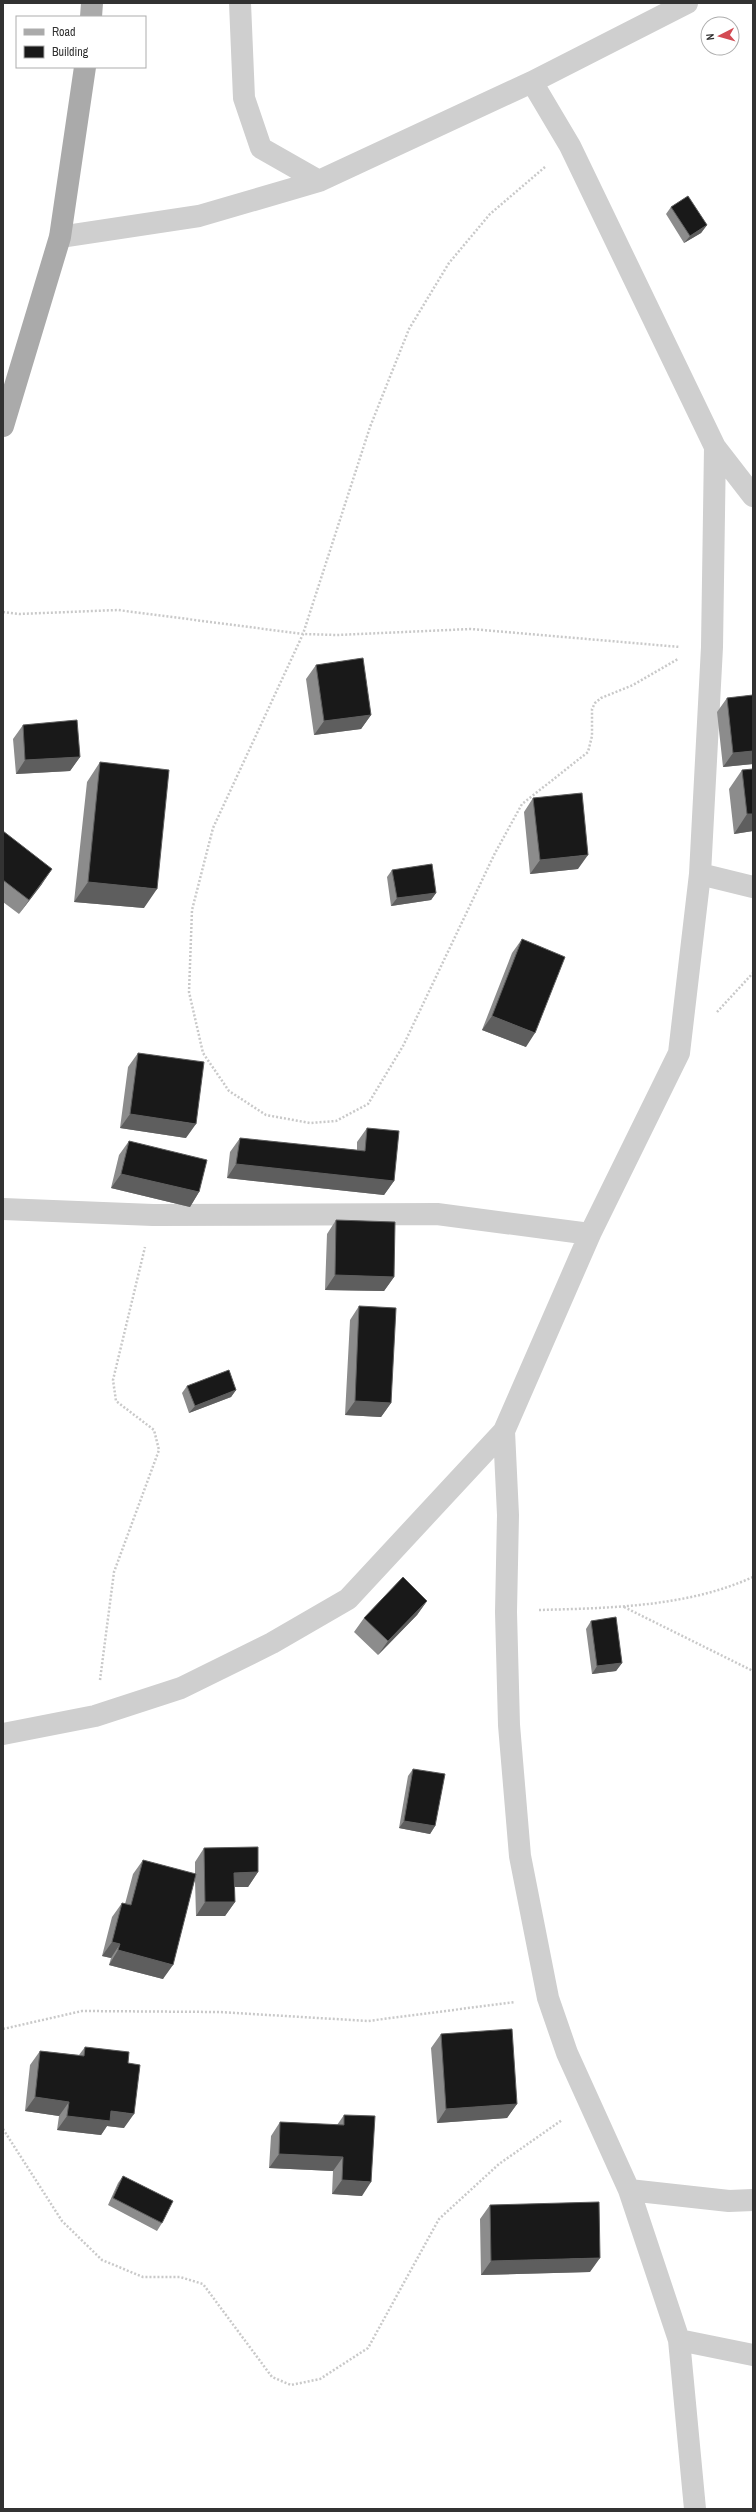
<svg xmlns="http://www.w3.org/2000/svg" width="756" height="2512" font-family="'Archivo Narrow',sans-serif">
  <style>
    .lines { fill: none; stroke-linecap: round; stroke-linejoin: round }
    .path { stroke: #c9c9c9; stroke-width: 2.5; stroke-dasharray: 2 2; stroke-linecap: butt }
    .minor { stroke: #cfcfcf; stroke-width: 22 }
    .primary { stroke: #aaa; stroke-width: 22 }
    .wall { fill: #8c8c8c }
    .shaded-wall { fill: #5e5e5e }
    .building { fill: #191919; stroke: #5e5e5e }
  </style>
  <rect width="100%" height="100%" fill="#fff"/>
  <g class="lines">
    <path class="path" d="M545 167 490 214 449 263 409 329 370 427 303 634 213 828 192 910 189 992 203 1053 229 1091 266 1115 310 1123 336 1121 368 1104 403 1046 495 853 522 804 588 752 592 736V709L595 703 601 698 633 685 678 659
      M3 612 19 614 118 610 303 634 337 635 471 629 680 647
      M717 1012 753 973
      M624 1607 753 1671
      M539 1610C610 1608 687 1607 753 1577
      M100 1680 114 1572 159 1450 154 1430 116 1401 113 1380 145 1247
      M3 2029 82 2011 219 2012 368 2021 515 2002
      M3 2129 62 2221 102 2260 143 2277H180L203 2284 272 2377 291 2385 320 2379 368 2348 439 2219 499 2164 562 2120"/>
    <path class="minor" d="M240 3 244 98 261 148 319 181
      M532 82 570 146 715 447 753 496
      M60 237 199 216 319 181 532 82 687 3
      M700 874 753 887
      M3 1209 153 1215 437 1214 590 1234
      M504 1431 508 1515 506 1612 509 1725 520 1856 548 1998 567 2053 629 2190 679 2340 695 2509
      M3 1734 95 1716 181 1688 272 1643 348 1599 504 1431 590 1234 679 1053 700 874 712 647 715 447
      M629 2190 729 2201 753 2200
      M679 2340 753 2355"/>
    <path class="primary" d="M91 17 92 3
      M3 426 60 237 85 67"/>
  </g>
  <path class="wall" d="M671 207 707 225 701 233 684 243 666 214Z
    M316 665 371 715 361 729 314 735 306 679Z
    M753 695V764L723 767 717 712 727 698Z
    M23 725 80 757 70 771 16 774 13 739Z
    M100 762 144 908 74 902 87 782Z
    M742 770 753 831 734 834 729 789Z
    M533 798 578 869 530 874 524 812Z
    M3 831 42 884 19 914 3 902Z
    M392 870 436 893 431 900 391 906 387 877Z
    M522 939 526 1047 482 1030 512 953Z
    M138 1053 186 1138 120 1128 128 1067Z
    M367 1128 394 1181 384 1195 227 1178 230 1152 240 1138 357 1150V1142Z
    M129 1141 199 1192 190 1207 111 1188 119 1155Z
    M336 1220 394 1277 384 1291 325 1290 327 1234Z
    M359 1306 391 1403 381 1417 345 1415 350 1320Z
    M187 1386 236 1390 231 1397 189 1413 182 1393Z
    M427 1601 417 1615 378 1655 354 1632 364 1618Z
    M591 1621 622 1663 616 1671 592 1674 586 1629Z
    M413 1769 435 1826 430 1834 399 1828 408 1776Z
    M204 1848 258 1872 248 1887H235V1902L225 1916H196L195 1880 163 1979 109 1965 111 1958 102 1956 112 1917 122 1903 125 1904 133 1874 143 1860 195 1874V1862Z
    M441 2034 517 2104 507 2118 437 2123 431 2048Z
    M85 2047 128 2063 124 2128 107 2126 101 2135 57 2130 59 2116 25 2111 30 2065 40 2051 79 2055Z
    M344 2115 362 2196 332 2194 333 2171 269 2168 271 2136 280 2122 337 2125Z
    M123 2176 162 2223 157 2231 108 2205 118 2183Z
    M490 2205 590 2272 481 2275 480 2219Z"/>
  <path class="shaded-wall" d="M707 225 701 233 684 243 690 236Z
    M371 715 361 729 314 735 324 721Z
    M753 751V764L723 767 733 753Z
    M80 757 70 771 16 774 25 760Z
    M747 814H753V831L734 834Z
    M588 855 578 869 530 874 540 860Z
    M52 869 42 884 19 914 29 900Z
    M88 882 157 889 144 908 74 902Z
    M436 893 431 900 391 906 397 898Z
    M492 1016 535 1033 526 1047 482 1030Z
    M130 1114 196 1124 186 1138 120 1128Z
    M236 1164 394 1181 384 1195 227 1178Z
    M121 1174 199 1192 190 1207 111 1188Z
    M335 1275 394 1277 384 1291 325 1290Z
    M236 1390 231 1397 189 1413 195 1406Z
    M355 1401 391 1403 381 1417 345 1415Z
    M427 1601 417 1615 378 1655 388 1641Z
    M622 1663 616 1671 592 1674 597 1666Z
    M404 1821 435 1826 430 1834 399 1828Z
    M258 1872 248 1887H224L234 1873Z
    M205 1902H235L225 1916H196Z
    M112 1942 120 1944 111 1958 102 1956Z
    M118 1950 173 1965 163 1979 109 1965Z
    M35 2097 69 2102 59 2116 25 2111Z
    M517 2104 507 2118 437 2123 446 2109Z
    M111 2111 134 2114 124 2128 107 2126 101 2135 57 2130 67 2116Z
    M279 2154 343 2157 333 2171 269 2168Z
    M342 2180 371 2182 362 2196 332 2194Z
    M600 2258 590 2272 481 2275 491 2261Z"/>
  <path class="building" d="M688 196 707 225 690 236 671 207Z
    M363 658 371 715 324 721 316 665Z
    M753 695V751L733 753 727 698Z
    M77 720 80 757 25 760 23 725Z
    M100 762 169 770 157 889 88 882Z
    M753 769V814H747L742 770Z
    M582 793 588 855 540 860 533 798Z
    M3 831 52 869 29 900 3 880Z
    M432 864 436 893 397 898 392 870Z
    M522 939 565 957 535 1033 492 1016Z
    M138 1053 204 1062 196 1124 130 1114Z
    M367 1128 399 1131 394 1181 236 1164 240 1138 365 1151Z
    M129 1141 207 1160 199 1192 121 1174Z
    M336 1220 395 1222 394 1277 335 1275Z
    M359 1306 396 1308 391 1403 355 1401Z
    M229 1370 236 1390 195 1406 187 1386Z
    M403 1577 427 1601 388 1641 364 1618Z
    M616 1617 622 1663 597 1666 591 1621Z
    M413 1769 445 1774 435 1826 404 1821Z
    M258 1847V1872L234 1873 235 1902H205L204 1848Z
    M143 1860 196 1874 173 1965 118 1950 120 1944 112 1942 122 1903 131 1905Z
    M512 2029 517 2104 446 2109 441 2034Z
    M85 2047 129 2052 128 2063 140 2065 134 2114 111 2111 110 2121 67 2116 69 2102 35 2097 40 2051 84 2056Z
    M344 2115 375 2116 371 2182 342 2180 343 2157 279 2154 280 2122 344 2125Z
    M123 2176 173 2201 162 2223 113 2198Z
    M599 2202 600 2258 491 2261 490 2205Z"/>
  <rect width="756" height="2512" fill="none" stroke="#323232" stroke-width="8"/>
  <rect x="16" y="16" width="130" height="52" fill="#ffffff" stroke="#adadad"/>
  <rect x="24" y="29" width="20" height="6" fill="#aaaaaa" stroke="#adadad"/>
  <text x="52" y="36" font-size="12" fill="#323232">Road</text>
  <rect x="24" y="46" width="20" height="12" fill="#191919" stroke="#adadad"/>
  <text x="52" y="56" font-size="12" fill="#323232">Building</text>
  <g transform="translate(720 36) rotate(264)"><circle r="19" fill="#ffffff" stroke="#adadad"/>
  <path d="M0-3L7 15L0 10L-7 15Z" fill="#d34a53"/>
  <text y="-6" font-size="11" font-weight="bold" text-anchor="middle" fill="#323232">N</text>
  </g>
</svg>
